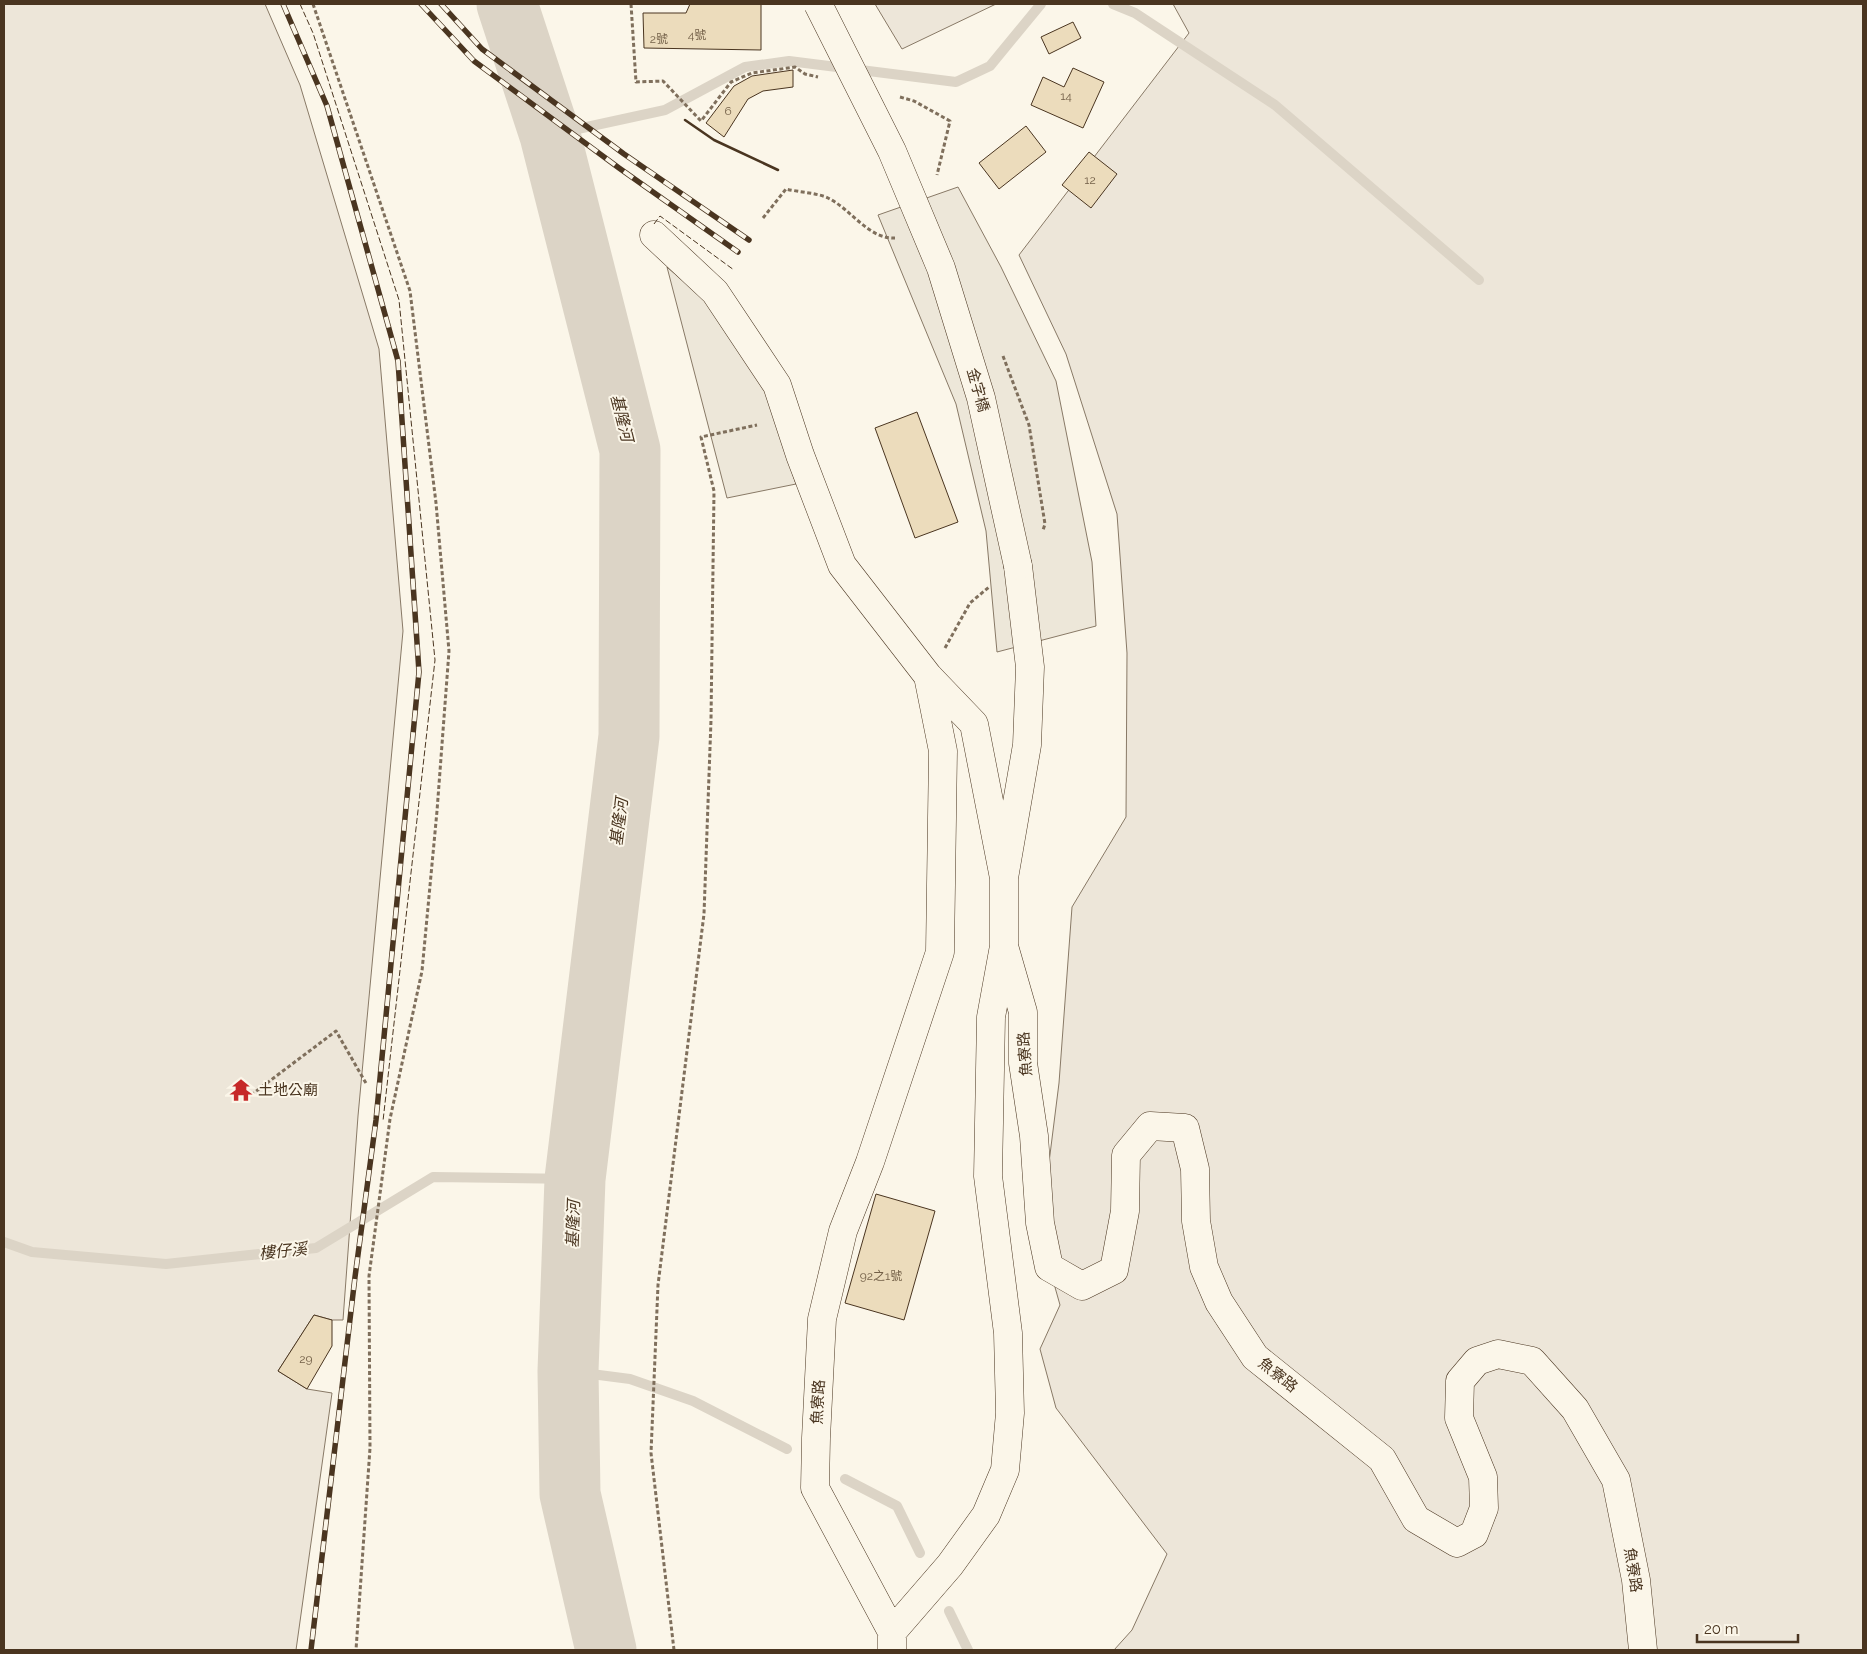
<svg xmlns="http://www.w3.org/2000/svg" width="1867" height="1654" font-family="Raleway,'Noto Sans TC',sans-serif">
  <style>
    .green { fill: #ede6d9; stroke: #887966 }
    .parking { fill: #ede7d9; stroke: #887966 }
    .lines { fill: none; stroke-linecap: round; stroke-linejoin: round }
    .stream { stroke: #dcd4c6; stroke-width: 10 }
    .river { stroke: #dcd4c6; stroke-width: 61 }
    .building { fill: #ecdcbc; stroke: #4a3520 }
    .minor-casing { stroke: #4a3520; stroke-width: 29 }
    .path { stroke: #7f6f5c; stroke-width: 3; stroke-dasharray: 4 2.5; stroke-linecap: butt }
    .minor { stroke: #fbf6e9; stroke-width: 28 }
    .rail-casing { stroke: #4a3520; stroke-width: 5.5 }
    .rail { stroke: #fbf6e9; stroke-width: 4; stroke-dasharray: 11; stroke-linecap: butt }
    .minor-bridge-casing { stroke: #4a3520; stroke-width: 29; stroke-linecap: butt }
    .minor-bridge { stroke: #fbf6e9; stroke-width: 28 }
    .fence { stroke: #4a3520; stroke-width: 1; stroke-dasharray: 6 2.5; stroke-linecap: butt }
    .wall { stroke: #4a3520; stroke-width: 2.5 }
    .labels { text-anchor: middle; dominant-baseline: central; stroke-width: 4; stroke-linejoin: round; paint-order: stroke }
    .number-label { font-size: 12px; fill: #725f47 }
    .street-label { font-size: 15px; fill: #4a3520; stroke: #fbf6e9 }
    .poi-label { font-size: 15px; fill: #4a3520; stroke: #fbf6e9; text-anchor: start }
    .water-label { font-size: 16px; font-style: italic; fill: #4a3520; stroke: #fbf6e9 }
  </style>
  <rect width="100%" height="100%" fill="#fbf6e9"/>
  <path class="green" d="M4 4H265L300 85 379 349 403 631 358 1116 343 1320H332L314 1315 278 1371 307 1389 332 1393 296 1650H4Z
    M875 4H996L902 49Z
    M1173 4H1863V1650H1114L1132 1630 1167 1554 1056 1408 1040 1349 1060 1305 1040 1234 1059 1083 1072 907 1126 817 1127 653 1117 514 1066 354 1019 255 1189 33Z"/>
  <path class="parking" d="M958 187 1001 267 1056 381 1092 562 1096 626 997 652 986 531 956 404 878 215Z
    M667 267 704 299 760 376 796 484 727 498Z"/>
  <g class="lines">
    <path class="stream" d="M1113 4 1135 13 1275 105 1479 280
      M550 135 665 110 745 67 789 61 956 82 990 66 1041 4
      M4 1242 32 1252 166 1264 316 1248 433 1177 575 1179
      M568 1371 630 1379 693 1401 787 1449
      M845 1479 897 1506 920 1553
      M949 1611 968 1650"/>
    <path class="river" d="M507 4 550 135 630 450 629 736 575 1179 568 1371 570 1494 606 1650"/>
  </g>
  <path class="building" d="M690 4H761V50L644 48 643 13H686Z
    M1073 22 1081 38 1049 54 1041 37Z
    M1073 68 1104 82 1083 128 1031 105 1043 77 1064 87Z
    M793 70V87L763 91 748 99 724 137 706 123 734 86 752 76Z
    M1026 126 1046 152 999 189 979 163Z
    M1089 152 1117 174 1091 208 1062 185Z
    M917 412 958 522 915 538 875 428Z
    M876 1194 935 1211 904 1320 845 1303Z
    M314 1315 332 1320V1346L307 1389 278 1371Z"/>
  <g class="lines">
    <defs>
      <path id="minor" d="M654 235 715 292 777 385 800 455 842 565 928 676
        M1004 946 1023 1012V1063L1034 1136 1040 1223 1049 1267 1082 1286 1114 1270 1125 1211 1126 1155 1150 1126 1185 1128 1195 1169 1196 1221 1204 1267 1219 1302 1255 1357 1382 1459 1416 1519 1457 1543 1474 1534 1484 1508 1483 1477 1459 1418 1460 1381 1477 1361 1498 1354 1532 1361 1575 1409 1616 1480 1636 1580 1643 1650
        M892 1632 815 1488 816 1438 822 1319 843 1231 870 1162 940 952 943 751 928 676 974 724 1004 878
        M892 1649V1632L950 1565 986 1515 1005 1470 1010 1413 1008 1333 988 1176 991 1017 1004 946V878L1027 745 1030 667 1018 566"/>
    </defs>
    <use href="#minor" class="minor-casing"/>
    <path class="path" d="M313 4 410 291 436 503 449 651 437 811 422 971 390 1119 369 1276 370 1448 356 1650
      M631 4 636 82 663 81 701 121 731 82 752 73 795 67 805 74 818 77
      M900 97 914 101 950 121 937 175
      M763 218 786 189C798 192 818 193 828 198 851 209 868 239 895 238
      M1003 356 1029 425 1045 524 1043 530
      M945 648 970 603 989 587
      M251 1095 336 1031 367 1085
      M674 1650 651 1453 658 1285 704 914 711 720 714 491 701 437 757 425"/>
    <use href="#minor" class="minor"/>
    <defs>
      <path id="rail" d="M283 4 327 106 398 361 419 672 376 1120 355 1277 311 1650
        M421 4 474 61 619 168 738 252
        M441 4 482 49 624 154 749 240"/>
    </defs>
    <use href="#rail" class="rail-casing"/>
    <use href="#rail" class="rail"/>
    <defs>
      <path id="minor-bridge" d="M818 4 892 151 941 268 981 398 1018 566"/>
    </defs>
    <use href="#minor-bridge" class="minor-bridge-casing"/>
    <use href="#minor-bridge" class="minor-bridge"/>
    <path class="fence" d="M300 4 313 33 399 300 435 660 383 1121
      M654 224 660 216 734 270"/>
    <path class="wall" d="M685 120 714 140 778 170"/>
  </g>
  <defs>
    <symbol id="temple-bare" viewBox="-9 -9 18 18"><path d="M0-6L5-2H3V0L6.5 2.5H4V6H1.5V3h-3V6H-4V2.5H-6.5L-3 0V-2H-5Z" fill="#c62828" stroke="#fbf6e9" stroke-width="2.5" paint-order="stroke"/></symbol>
  </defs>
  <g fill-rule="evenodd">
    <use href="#temple-bare" x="225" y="1074" width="32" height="32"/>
  </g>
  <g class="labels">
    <g class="number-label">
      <text x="697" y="35">4號</text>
      <text x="659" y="39">2號</text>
      <text x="1066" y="96">14</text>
      <text x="728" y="111">6</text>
      <text x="1090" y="180">12</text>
      <text x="881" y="1276">92之1號</text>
      <text x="306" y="1359">29</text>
    </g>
    <g class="street-label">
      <text transform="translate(978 390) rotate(74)">金字橋</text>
      <text transform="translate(1025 1054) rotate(-94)">魚寮路</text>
      <text transform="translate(1278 1375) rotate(39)">魚寮路</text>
      <text transform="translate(818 1402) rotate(-87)">魚寮路</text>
      <text transform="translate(1633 1570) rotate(81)">魚寮路</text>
    </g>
    <g class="poi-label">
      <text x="258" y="1090">土地公廟</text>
    </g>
    <g class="water-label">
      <text transform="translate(622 418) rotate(76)">基隆河</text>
      <text transform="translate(619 822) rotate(-83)">基隆河</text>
      <text transform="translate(573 1224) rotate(-88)">基隆河</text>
      <text transform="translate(283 1251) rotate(-6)">樓仔溪</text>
    </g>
  </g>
  <rect width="1867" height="1654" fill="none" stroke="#4a3520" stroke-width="10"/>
  <path d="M1697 1634v8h101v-8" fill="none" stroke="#4a3520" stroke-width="2.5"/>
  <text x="1704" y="1634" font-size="15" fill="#4a3520" stroke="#fbf6e9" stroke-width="4" paint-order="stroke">20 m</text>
</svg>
